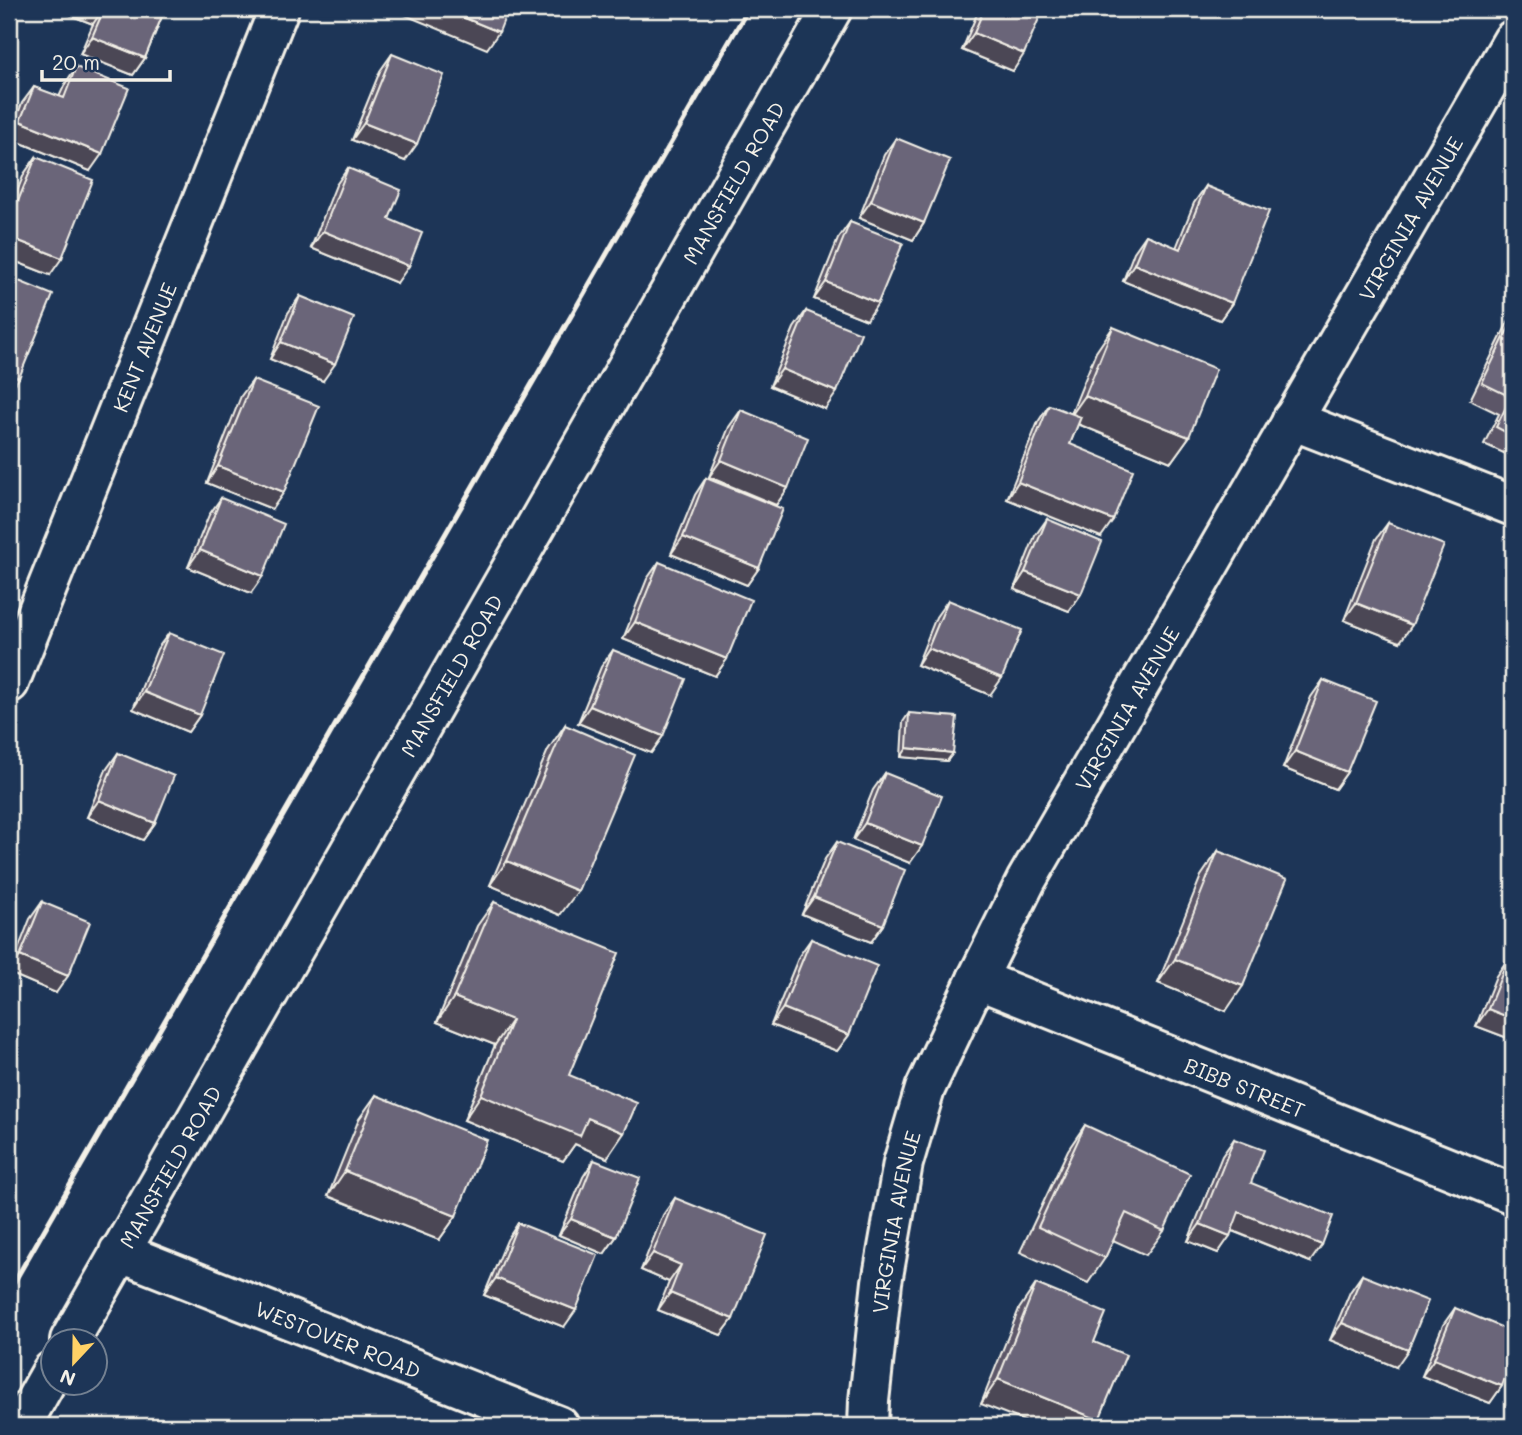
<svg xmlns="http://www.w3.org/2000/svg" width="1522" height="1435" font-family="Mali,sans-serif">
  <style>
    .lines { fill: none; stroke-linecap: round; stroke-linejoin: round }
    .street-casing { stroke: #f4f1e8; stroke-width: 44 }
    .secondary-casing { stroke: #f4f1e8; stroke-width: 44 }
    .street { stroke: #1d3557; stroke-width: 38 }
    .secondary { stroke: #1d3557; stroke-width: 38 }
    .rail { stroke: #f4f1e8; stroke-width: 5 }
    .wall { fill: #5c5768; stroke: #f4f1e8; stroke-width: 2 }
    .shaded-wall { fill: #4b4755; stroke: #f4f1e8; stroke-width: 2 }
    .building { fill: #6b6579; stroke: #f4f1e8; stroke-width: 2 }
    .labels { text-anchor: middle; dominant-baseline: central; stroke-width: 5; stroke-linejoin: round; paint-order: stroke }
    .street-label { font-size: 21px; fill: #f4f1e8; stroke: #1d3557 }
  </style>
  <rect width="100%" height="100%" fill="#1d3557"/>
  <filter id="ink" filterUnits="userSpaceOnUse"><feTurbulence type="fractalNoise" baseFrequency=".0143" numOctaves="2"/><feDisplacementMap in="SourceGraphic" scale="14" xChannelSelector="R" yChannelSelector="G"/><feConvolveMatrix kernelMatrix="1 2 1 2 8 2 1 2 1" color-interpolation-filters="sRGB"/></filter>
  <g filter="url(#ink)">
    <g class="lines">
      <defs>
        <g id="street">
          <path d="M1292 420 1513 506"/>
          <path id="s1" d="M9 683 279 9"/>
          <path id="s2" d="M977 979 1513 1194"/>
          <path id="s3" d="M119 1252 559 1426"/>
          <path id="s4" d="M868 1426 869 1401 882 1282 903 1163 925 1089 977 979 1026 881 1513 40"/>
        </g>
        <g id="secondary">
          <path id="s5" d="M70 1340 832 9"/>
          <path d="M21 1426 52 1371"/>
        </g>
      </defs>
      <use href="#street" class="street-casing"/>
      <use href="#secondary" class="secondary-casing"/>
      <use href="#street" class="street"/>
      <use href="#secondary" class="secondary"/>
      <path class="rail" d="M9 1291 748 9"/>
    </g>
    <path class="wall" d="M69 9H165L145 58 133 75 80 54 93 24 67 14Z
      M979 9H1043L1013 71 962 50Z
      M392 54 405 161 352 140 380 71Z
      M76 67 90 171 9 138 22 103 34 87 59 97 65 84Z
      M896 138 924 223 913 240 859 218 884 155Z
      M36 157 50 275 9 259V211L24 174Z
      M348 168 389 219 397 283 311 248 336 185Z
      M1206 186 1232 303 1220 320 1123 281 1134 252 1146 235 1176 248 1194 203Z
      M850 222 867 320 814 299 838 239Z
      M300 296 323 381 270 359 288 313Z
      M806 311 825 409 770 386 794 328Z
      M1513 312V448L1508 455 1484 444 1499 414 1470 400Z
      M1113 327 1189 437 1171 462 1078 424 1070 444 1101 537 1007 499 1038 422 1049 405 1071 414 1096 352Z
      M253 380 272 509 207 483 241 396Z
      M741 410 788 488 776 505 709 477 729 427Z
      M706 478 759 568 747 585 671 554 695 495Z
      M221 498 251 593 188 567 209 515Z
      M1047 519 1081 594 1069 611 1014 589 1035 536Z
      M1388 523 1400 642 1344 620 1376 539Z
      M659 562 727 659 715 676 623 639 647 579Z
      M948 600 990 695 917 665 936 617Z
      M169 633 200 715 188 732 133 709 157 649Z
      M613 650 663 736 651 753 578 723 601 667Z
      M1323 680 1347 772 1335 789 1283 768 1311 697Z
      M909 713 953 753 947 761 901 757 903 722Z
      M565 725 560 915 490 885 548 750Z
      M118 753 155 823 143 840 87 817 106 770Z
      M885 773 910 863 853 840 873 790Z
      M837 842 883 925 871 942 802 914 825 859Z
      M1218 851 1226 1011 1158 983 1201 876Z
      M42 902 56 993 9 973 30 919Z
      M494 902 569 1075 607 1158 575 1144 563 1161 464 1120 495 1045 437 1022 477 926Z
      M811 939 849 1035 837 1051 771 1025 799 956Z
      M1508 959 1513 1040 1476 1026 1496 976Z
      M376 1095 456 1216 439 1240 328 1196 359 1119Z
      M1085 1125 1164 1231 1146 1255 1113 1240 1105 1258 1088 1283 1020 1252 1068 1150Z
      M1234 1139 1251 1183 1310 1262 1232 1231 1218 1253 1188 1241 1222 1156Z
      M594 1160 616 1237 604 1254 559 1235 583 1177Z
      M675 1198 733 1319 721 1335 658 1310 669 1282 641 1270 663 1215Z
      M518 1223 564 1327 484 1295 507 1240Z
      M1362 1275 1396 1367 1330 1340 1350 1292Z
      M1036 1284 1094 1342 981 1404 1019 1309Z
      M1455 1308 1502 1386 1490 1403 1422 1376 1443 1325Z"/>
    <path class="shaded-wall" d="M70 9H103L93 24 67 14Z
      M409 9H443L499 32 487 49 405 15Z
      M974 33 1024 54 1013 71 962 50Z
      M92 37 145 58 133 75 80 54Z
      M20 121 102 154 90 171 9 138Z
      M364 123 417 144 405 161 352 140Z
      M871 201 924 223 913 240 859 218Z
      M323 231 409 266 397 283 311 248Z
      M9 237 62 258 50 275 9 259Z
      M1134 264 1232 303 1220 320 1123 281Z
      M826 282 878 303 867 320 814 299Z
      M281 342 335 364 323 381 270 359Z
      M782 369 837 392 825 409 770 386Z
      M9 374 19 378 9 393Z
      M1085 396 1189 437 1171 462 1068 420Z
      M721 460 788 488 776 505 709 477Z
      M218 466 284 492 272 509 207 483Z
      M1018 482 1113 520 1101 537 1007 499Z
      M683 537 759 568 747 585 671 554Z
      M200 550 263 576 251 593 188 567Z
      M1025 572 1081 594 1069 611 1014 589Z
      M1356 603 1412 625 1400 642 1344 620Z
      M635 622 727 659 715 676 623 639Z
      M928 648 1002 678 990 695 917 665Z
      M144 692 200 715 188 732 133 709Z
      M590 706 663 736 651 753 578 723Z
      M907 748 953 753 947 761 901 757Z
      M1295 751 1347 772 1335 789 1283 768Z
      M99 800 155 823 143 840 87 817Z
      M865 823 922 846 910 863 853 840Z
      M507 861 578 891 560 915 490 885Z
      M814 897 883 925 871 942 802 914Z
      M20 956 68 976 56 993 9 973Z
      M1175 959 1243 986 1226 1011 1158 983Z
      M454 997 512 1020 495 1045 437 1022Z
      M783 1008 849 1035 837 1051 771 1025Z
      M1488 1009 1513 1019V1040L1476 1026Z
      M481 1095 588 1118 624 1133 607 1158 575 1144 563 1161 464 1120Z
      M345 1171 456 1216 439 1240 328 1196Z
      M1239 1212 1322 1245 1310 1262 1228 1229Z
      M571 1219 616 1237 604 1254 559 1235Z
      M1200 1224 1230 1236 1218 1253 1188 1241Z
      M653 1253 681 1265 669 1282 641 1270Z
      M496 1278 576 1310 564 1327 484 1295Z
      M670 1293 733 1319 721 1335 658 1310Z
      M1342 1323 1408 1350 1396 1367 1330 1340Z
      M1434 1359 1502 1386 1490 1403 1422 1376Z
      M998 1379 1099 1420 1095 1426H1037L981 1404Z"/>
    <path class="building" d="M104 9H165L145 58 92 37Z
      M443 9H508L499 32Z
      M984 9H1043L1024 54 974 33Z
      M392 54 444 75 417 144 364 123Z
      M76 67 129 88 102 154 20 121 34 87 64 98Z
      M896 138 950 160 924 223 871 201Z
      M36 157 93 180 62 258 9 237V223Z
      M348 168 401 190 389 219 422 233 409 266 323 231Z
      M1206 186 1269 211 1232 303 1134 264 1146 235 1180 249Z
      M850 222 903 243 878 303 826 282Z
      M9 277 53 295 19 378 9 374Z
      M300 296 354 318 335 364 281 342Z
      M806 311 861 333 837 392 782 369Z
      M1513 319V436L1496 427 1511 397 1482 383Z
      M1113 327 1216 369 1189 437 1085 396Z
      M253 380 319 406 284 492 218 466Z
      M1049 405 1081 417 1070 444 1133 470 1113 520 1018 482Z
      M741 410 808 438 788 488 721 460Z
      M706 478 783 509 759 568 683 537Z
      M221 498 284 524 263 576 200 550Z
      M1047 519 1102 542 1081 594 1025 572Z
      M1388 523 1444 545 1412 625 1356 603Z
      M659 562 751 600 727 659 635 622Z
      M948 600 1022 630 1002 678 928 648Z
      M169 633 224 655 200 715 144 692Z
      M613 650 686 679 663 736 590 706Z
      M1323 680 1376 701 1347 772 1295 751Z
      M909 713 957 717 953 753 907 748Z
      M565 725 635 755 578 891 507 861Z
      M118 753 174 776 155 823 99 800Z
      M885 773 942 796 922 846 865 823Z
      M837 842 905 870 883 925 814 897Z
      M1218 851 1287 879 1243 986 1175 959Z
      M42 902 90 922 68 976 20 956Z
      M494 902 619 953 569 1075 637 1103 624 1133 588 1118 580 1136 481 1095 512 1020 454 997Z
      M811 939 877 966 849 1035 783 1008Z
      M1508 959 1513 961V1019L1488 1009Z
      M376 1095 487 1140 456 1216 345 1171Z
      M1085 1125 1190 1174 1164 1231 1126 1213 1105 1258 1038 1227Z
      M1234 1139 1264 1150 1251 1183 1333 1216 1322 1245 1239 1212 1230 1236 1200 1224Z
      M594 1160 640 1178 616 1237 571 1219Z
      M675 1198 767 1235 733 1319 670 1293 681 1265 653 1253Z
      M518 1223 598 1255 576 1310 496 1278Z
      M1362 1275 1428 1301 1408 1350 1342 1323Z
      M1036 1284 1106 1313 1094 1342 1126 1355 1099 1420 998 1379Z
      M1455 1308 1513 1332V1357L1502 1386 1434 1359Z"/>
  </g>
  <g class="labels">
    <g class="street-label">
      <text stroke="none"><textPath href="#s5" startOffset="1334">MANSFIELD ROAD</textPath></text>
      <text stroke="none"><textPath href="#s4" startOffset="1340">VIRGINIA AVENUE</textPath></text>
      <text stroke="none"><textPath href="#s1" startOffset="362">KENT AVENUE</textPath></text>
      <text stroke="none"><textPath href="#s5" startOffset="766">MANSFIELD ROAD</textPath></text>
      <text stroke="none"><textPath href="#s4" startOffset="774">VIRGINIA AVENUE</textPath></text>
      <text stroke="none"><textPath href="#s2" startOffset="289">BIBB STREET</textPath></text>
      <text stroke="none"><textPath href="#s5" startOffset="200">MANSFIELD ROAD</textPath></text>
      <text stroke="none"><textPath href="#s4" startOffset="206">VIRGINIA AVENUE</textPath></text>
      <text stroke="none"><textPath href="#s3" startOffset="236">WESTOVER ROAD</textPath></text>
    </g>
  </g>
  <rect width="1522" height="1435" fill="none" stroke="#1d3557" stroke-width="35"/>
  <rect x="18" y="18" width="1487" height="1400" fill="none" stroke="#f4f1e8" stroke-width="2.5" filter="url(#ink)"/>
  <g transform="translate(74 1362) rotate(202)"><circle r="33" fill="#1d3557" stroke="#738091" stroke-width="2"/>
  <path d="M0-5L12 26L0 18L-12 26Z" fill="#ffd166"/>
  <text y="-10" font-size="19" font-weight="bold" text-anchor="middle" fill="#f4f1e8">N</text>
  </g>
  <path d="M42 70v10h128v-10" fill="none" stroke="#f4f1e8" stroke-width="3.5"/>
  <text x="52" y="70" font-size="21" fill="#f4f1e8" stroke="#1d3557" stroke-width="5" paint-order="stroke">20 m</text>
</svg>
